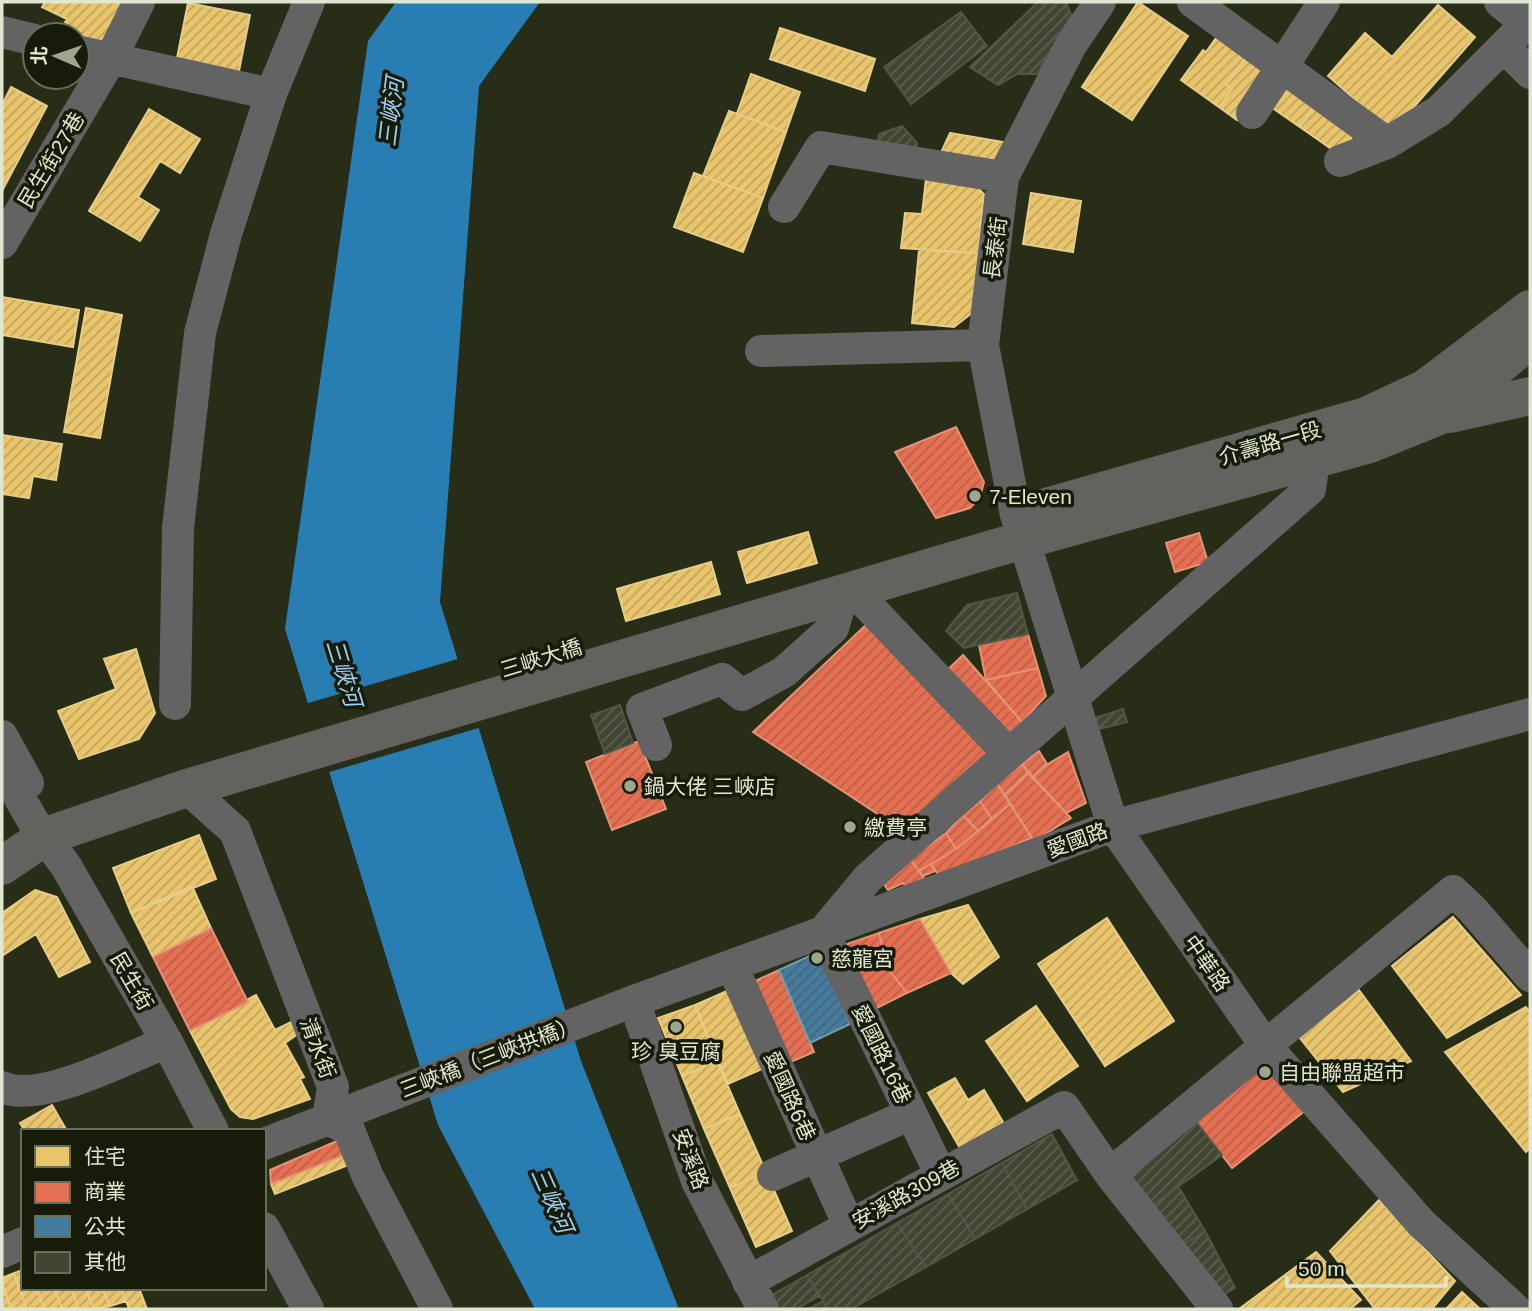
<svg xmlns="http://www.w3.org/2000/svg" width="1532" height="1311" font-family="Arial,'Noto Sans TC',sans-serif">
  <style>
    .water { fill: #287db3 }
    .pier { fill: #272d16 }
    .homes { fill: url(#homes-hatch); stroke: #e6ce89; stroke-width: 2 }
    .shops { fill: url(#shops-hatch); stroke: #e59377; stroke-width: 2 }
    .public { fill: url(#public-hatch); stroke: #739bac; stroke-width: 2 }
    .building { fill: url(#building-hatch); stroke: #515744; stroke-width: 2 }
    .lines { fill: none; stroke-linecap: round; stroke-linejoin: round }
    .minor { stroke: #636364; stroke-width: 32 }
    .major { stroke: #62625e; stroke-width: 38 }
    .poi-dot { fill: #9fa68f; stroke: #161b0a; stroke-width: 2.5 }
    .labels { text-anchor: middle; dominant-baseline: central; stroke-width: 7; stroke-linejoin: round; paint-order: stroke }
    .street-label { font-size: 21px; fill: #dfe7d0; stroke: #161b0a }
    .poi-label { font-size: 21px; fill: #dfe7d0; stroke: #161b0a; text-anchor: start }
    .water-label { font-size: 23px; font-style: italic; fill: #9fd0f7; stroke: #161b0a }
  </style>
  <defs>
    <pattern id="homes-hatch" width="6" height="6" patternUnits="userSpaceOnUse" patternTransform="scale(1.75)"><rect width="6" height="6" fill="#e9c46a"/><path d="M-1 1l2-2M0 6l6-6M5 7l2-2" fill="none" stroke="#c0a45f"/></pattern>
    <pattern id="shops-hatch" width="6" height="6" patternUnits="userSpaceOnUse" patternTransform="scale(1.75)"><rect width="6" height="6" fill="#e76f51"/><path d="M-1 1l2-2M0 6l6-6M5 7l2-2" fill="none" stroke="#b6624b"/></pattern>
    <pattern id="public-hatch" width="6" height="6" patternUnits="userSpaceOnUse" patternTransform="scale(1.75)"><rect width="6" height="6" fill="#457b9d"/><path d="M-1 1l2-2M0 6l6-6M5 7l2-2" fill="none" stroke="#446577"/></pattern>
    <pattern id="building-hatch" width="6" height="6" patternUnits="userSpaceOnUse" patternTransform="scale(1.75)"><rect width="6" height="6" fill="#414633"/><path d="M-1 1l2-2M0 6l6-6M5 7l2-2" fill="none" stroke="#5c6150"/></pattern>
  </defs>
  <rect width="100%" height="100%" fill="#272d16"/>
  <path class="water" d="M396 2H540L479 86 440 602 581 1061 679 1309H535L438 1125 285 629 368 41Z"/>
  <path class="pier" d="M461 658 482 727 326 773 305 704Z"/>
  <path class="homes" d="M45 2H126L101 54 77 42V35L59 33 67 19 42 7Z
    M1138 2 1188 36 1132 120 1082 87Z
    M188 3 250 15 239 71 177 58Z
    M1438 5 1475 37 1392 132 1328 76 1365 33 1392 57Z
    M780 28 875 59 865 91 770 59Z
    M1216 38 1245 58 1226 85 1232 89 1219 107 1181 80 1203 50 1206 52Z
    M1245 58 1269 75 1237 120 1219 107 1232 89 1226 85Z
    M751 74 800 92 786 132 737 114Z
    M1280 78 1316 104 1300 127 1264 102Z
    M11 87 47 106 2 191V105Z
    M1316 104 1356 132 1340 155 1300 127Z
    M149 109 200 139 180 173 160 161 138 197 159 210 140 241 89 211Z
    M729 111 786 132 763 198 703 176Z
    M950 133 1009 143 996 168 938 159Z
    M694 173 763 198 743 252 674 227Z
    M926 178 972 182 984 194 978 253 901 248 905 213 922 214Z
    M1031 193 1081 201 1073 252 1023 244Z
    M919 250 978 253 972 313 954 327 912 323Z
    M2 297 79 310 73 347 2 335Z
    M86 308 122 315 100 438 64 432Z
    M2 435 62 444 56 480 33 476 29 498 2 494Z
    M808 532 817 563 747 583 738 552Z
    M711 562 720 594 626 621 617 589Z
    M136 649 155 713 139 739 79 759 58 711 116 689 104 659Z
    M199 835 216 879 131 913 113 868Z
    M192 886 211 928 153 957 131 913Z
    M35 890 57 897 90 962 59 977 36 934 2 956V913Z
    M968 905 999 957 963 984 951 973 920 919Z
    M1453 917 1521 995 1447 1038 1392 966Z
    M1107 918 1174 1021 1105 1066 1038 964Z
    M729 990 762 1069 728 1084 695 1005Z
    M1359 990 1411 1061 1343 1092 1299 1037Z
    M256 995 275 1030 291 1022 298 1034 285 1043 304 1077 300 1079 310 1099 253 1119 240 1117 231 1109 190 1031Z
    M695 1005 717 1061 682 1076 658 1018Z
    M1036 1006 1078 1066 1027 1101 986 1041Z
    M1526 1007 1530 1012V1148L1526 1152 1445 1052Z
    M717 1061 740 1114 704 1129 682 1076Z
    M955 1078 968 1100 984 1090 1003 1122 960 1148 928 1093Z
    M52 1105 67 1131H25L20 1123Z
    M740 1114 766 1172 730 1188 704 1129Z
    M347 1154 351 1164 275 1194 271 1184Z
    M766 1172 792 1231 756 1247 730 1188Z
    M1379 1200 1455 1281 1432 1309H1375L1330 1251Z
    M1316 1252 1361 1300 1350 1309H1239Z
    M23 1270V1288H37L44 1309H27L14 1273Z
    M14 1273 27 1309H11L2 1283V1278Z
    M2 1283 11 1309H2Z
    M37 1288H54L62 1309H44Z
    M54 1288H71L79 1309H62Z
    M71 1288H85L94 1309H79Z
    M85 1288H102L110 1306 94 1309Z
    M102 1288H121L126 1301 110 1306Z
    M121 1288H139L147 1309H129Z
    M1462 1292 1480 1309H1446Z"/>
  <path class="shops" d="M956 427 984 482 980 497 970 508 936 518 895 452Z
    M1199 533 1208 562 1175 572 1166 543Z
    M867 624 991 750 899 838 876 813 753 732Z
    M1028 634 1038 668 986 680 979 645Z
    M963 655 1022 722 1004 740 942 675Z
    M1038 668 1046 696 1022 722 986 680Z
    M639 741 666 809 612 830 586 762Z
    M1039 751 1047 764 1033 777 1022 764Z
    M1068 752 1086 803 1066 813 1033 777 1043 767Z
    M1022 764 1028 773 1005 795 997 784Z
    M1028 773 1071 818 1034 841 1005 795Z
    M997 784 1010 804 992 819 980 801Z
    M980 801 992 819 978 831 963 815Z
    M1010 804 1032 838 939 876 931 864 956 849Z
    M963 815 978 831 956 849 946 833Z
    M946 833 956 849 919 871 910 859Z
    M910 859 926 881 907 889 903 883 888 890 882 882Z
    M931 864 935 871 923 876 919 871Z
    M920 919 951 973 907 993 888 969 879 933Z
    M211 928 248 1002 190 1031 153 957Z
    M879 933 888 969 907 993 869 1012 838 947Z
    M779 970 814 1052 786 1064 751 983Z
    M1265 1057 1306 1110 1232 1168 1191 1115Z
    M339 1140 347 1154 271 1184 270 1170Z"/>
  <path class="public" d="M818 952 850 1024 810 1043 779 970Z"/>
  <path class="building" d="M1038 2H1066L1071 15 1037 74H1017L998 85 970 67Z
    M961 12 987 46 911 104 884 67Z
    M902 126 917 143 915 155 877 148 879 134Z
    M1017 593 1028 634 964 648 946 631 967 605Z
    M620 705 633 743 605 754 591 715Z
    M1123 709 1127 722 1095 730 1092 719Z
    M1191 1115 1222 1155 1147 1209 1120 1175Z
    M1052 1134 1077 1180 1027 1209 1002 1163Z
    M1002 1163 1027 1209 975 1239 948 1194Z
    M1178 1186 1205 1231 1178 1248 1147 1209Z
    M948 1194 975 1239 926 1267 897 1223Z
    M897 1223 926 1267 851 1309H828L807 1275Z
    M1205 1231 1235 1288 1215 1300 1178 1248Z
    M807 1275 819 1296 796 1309H768L763 1300Z
    M823 1301 828 1309H808Z"/>
  <g class="lines">
    <path class="minor" d="M1100 2 1071 45 1003 177 983 345 1016 515 1113 826 1265 1045 1421 1223 1515 1309
      M1193 2 1387 143
      M1500 2 1527 24
      M2 32 35 40
      M1504 47 1530 73
      M77 51 271 94
      M1252 113 1324 2
      M1340 161 1387 143 1439 111 1530 20
      M784 207 821 147 1003 177
      M2 243 110 60 139 2
      M761 351 983 345
      M854 591 1007 752
      M175 704 178 528 200 333 226 234 271 94 309 2
      M2 736 28 783
      M656 745 642 709 722 679 742 695 784 672 833 628 843 594
      M2 767 33 821 66 866 167 1042 213 1131
      M187 788 235 831 333 1087 328 1119 349 1130 368 1177 437 1309
      M732 966 849 1226
      M634 1001 697 1181 763 1309
      M2 1087C39 1105 129 1057 167 1042
      M264 1144 634 1001 1113 826 1530 714
      M1110 1174 1453 891 1472 909 1530 976
      M773 1175 911 1114
      M941 1175 823 932 868 878 1310 489 1314 460
      M264 1228 308 1309
      M2 1252 23 1243
      M748 1282 1064 1107 1110 1174 1217 1309"/>
    <path class="major" d="M1450 414 1530 396
      M1046 507 1366 416 1426 388 1530 309
      M2 866 46 836 187 788 992 549 1370 444 1437 417 1530 340"/>
  </g>
  <g class="poi-dot">
    <circle cx="975" cy="496" r="7"/>
    <circle cx="630" cy="786" r="7"/>
    <circle cx="850" cy="827" r="7"/>
    <circle cx="817" cy="958" r="7"/>
    <circle cx="676" cy="1027" r="7"/>
    <circle cx="1265" cy="1072" r="7"/>
  </g>
  <g class="labels">
    <g class="street-label">
      <text transform="translate(51 160) rotate(-59)">民生街27巷</text>
      <text transform="translate(995 248) rotate(-83)">長泰街</text>
      <text transform="translate(1270 443) rotate(-16)">介壽路一段</text>
      <text transform="translate(541 658) rotate(-17)">三峽大橋</text>
      <text transform="translate(1077 840) rotate(-20)">愛國路</text>
      <text transform="translate(1207 963) rotate(55)">中華路</text>
      <text transform="translate(132 981) rotate(60)">民生街</text>
      <text transform="translate(318 1048) rotate(69)">清水街</text>
      <text transform="translate(882 1054) rotate(64)">愛國路16巷</text>
      <text transform="translate(489 1057) rotate(-21)">三峽橋（三峽拱橋）</text>
      <text transform="translate(790 1096) rotate(66)">愛國路6巷</text>
      <text transform="translate(691 1159) rotate(69)">安溪路</text>
      <text transform="translate(906 1194) rotate(-29)">安溪路309巷</text>
    </g>
    <g class="poi-label">
      <text x="989" y="496">7-Eleven</text>
      <text x="644" y="786">鍋大佬 三峽店</text>
      <text x="864" y="827">繳費亭</text>
      <text x="831" y="958">慈龍宮</text>
      <text x="676" y="1051" text-anchor="middle">珍 臭豆腐</text>
      <text x="1279" y="1072">自由聯盟超市</text>
    </g>
    <g class="water-label">
      <text transform="translate(391 112) rotate(-83)">三峽河</text>
      <text transform="translate(344 673) rotate(73)">三峽河</text>
      <text transform="translate(552 1200) rotate(66)">三峽河</text>
    </g>
  </g>
  <rect width="1532" height="1311" fill="none" stroke="#dfe7d0" stroke-width="7"/>
  <rect x="21" y="1129" width="245" height="161" fill="#161b0a" stroke="#666d59" stroke-width="2"/>
  <rect x="35" y="1146" width="35" height="21" fill="#e9c46a" stroke="#666d59" stroke-width="2"/>
  <text x="84" y="1164" font-size="21" fill="#dfe7d0">住宅</text>
  <rect x="35" y="1182" width="35" height="21" fill="#e76f51" stroke="#666d59" stroke-width="2"/>
  <text x="84" y="1199" font-size="21" fill="#dfe7d0">商業</text>
  <rect x="35" y="1216" width="35" height="21" fill="#457b9d" stroke="#666d59" stroke-width="2"/>
  <text x="84" y="1234" font-size="21" fill="#dfe7d0">公共</text>
  <rect x="35" y="1252" width="35" height="21" fill="#414633" stroke="#666d59" stroke-width="2"/>
  <text x="84" y="1269" font-size="21" fill="#dfe7d0">其他</text>
  <g transform="translate(56 56) rotate(272)"><circle r="33" fill="#161b0a" stroke="#666d59" stroke-width="2"/>
  <path d="M0-5L12 26L0 18L-12 26Z" fill="#9fa68f"/>
  <text y="-10" font-size="19" font-weight="bold" text-anchor="middle" fill="#dfe7d0">北</text>
  </g>
  <path d="M1287 1276v10h159v-10" fill="none" stroke="#dfe7d0" stroke-width="3.5"/>
  <text x="1298" y="1276" font-size="21" fill="#dfe7d0" stroke="#161b0a" stroke-width="5" paint-order="stroke">50 m</text>
</svg>
